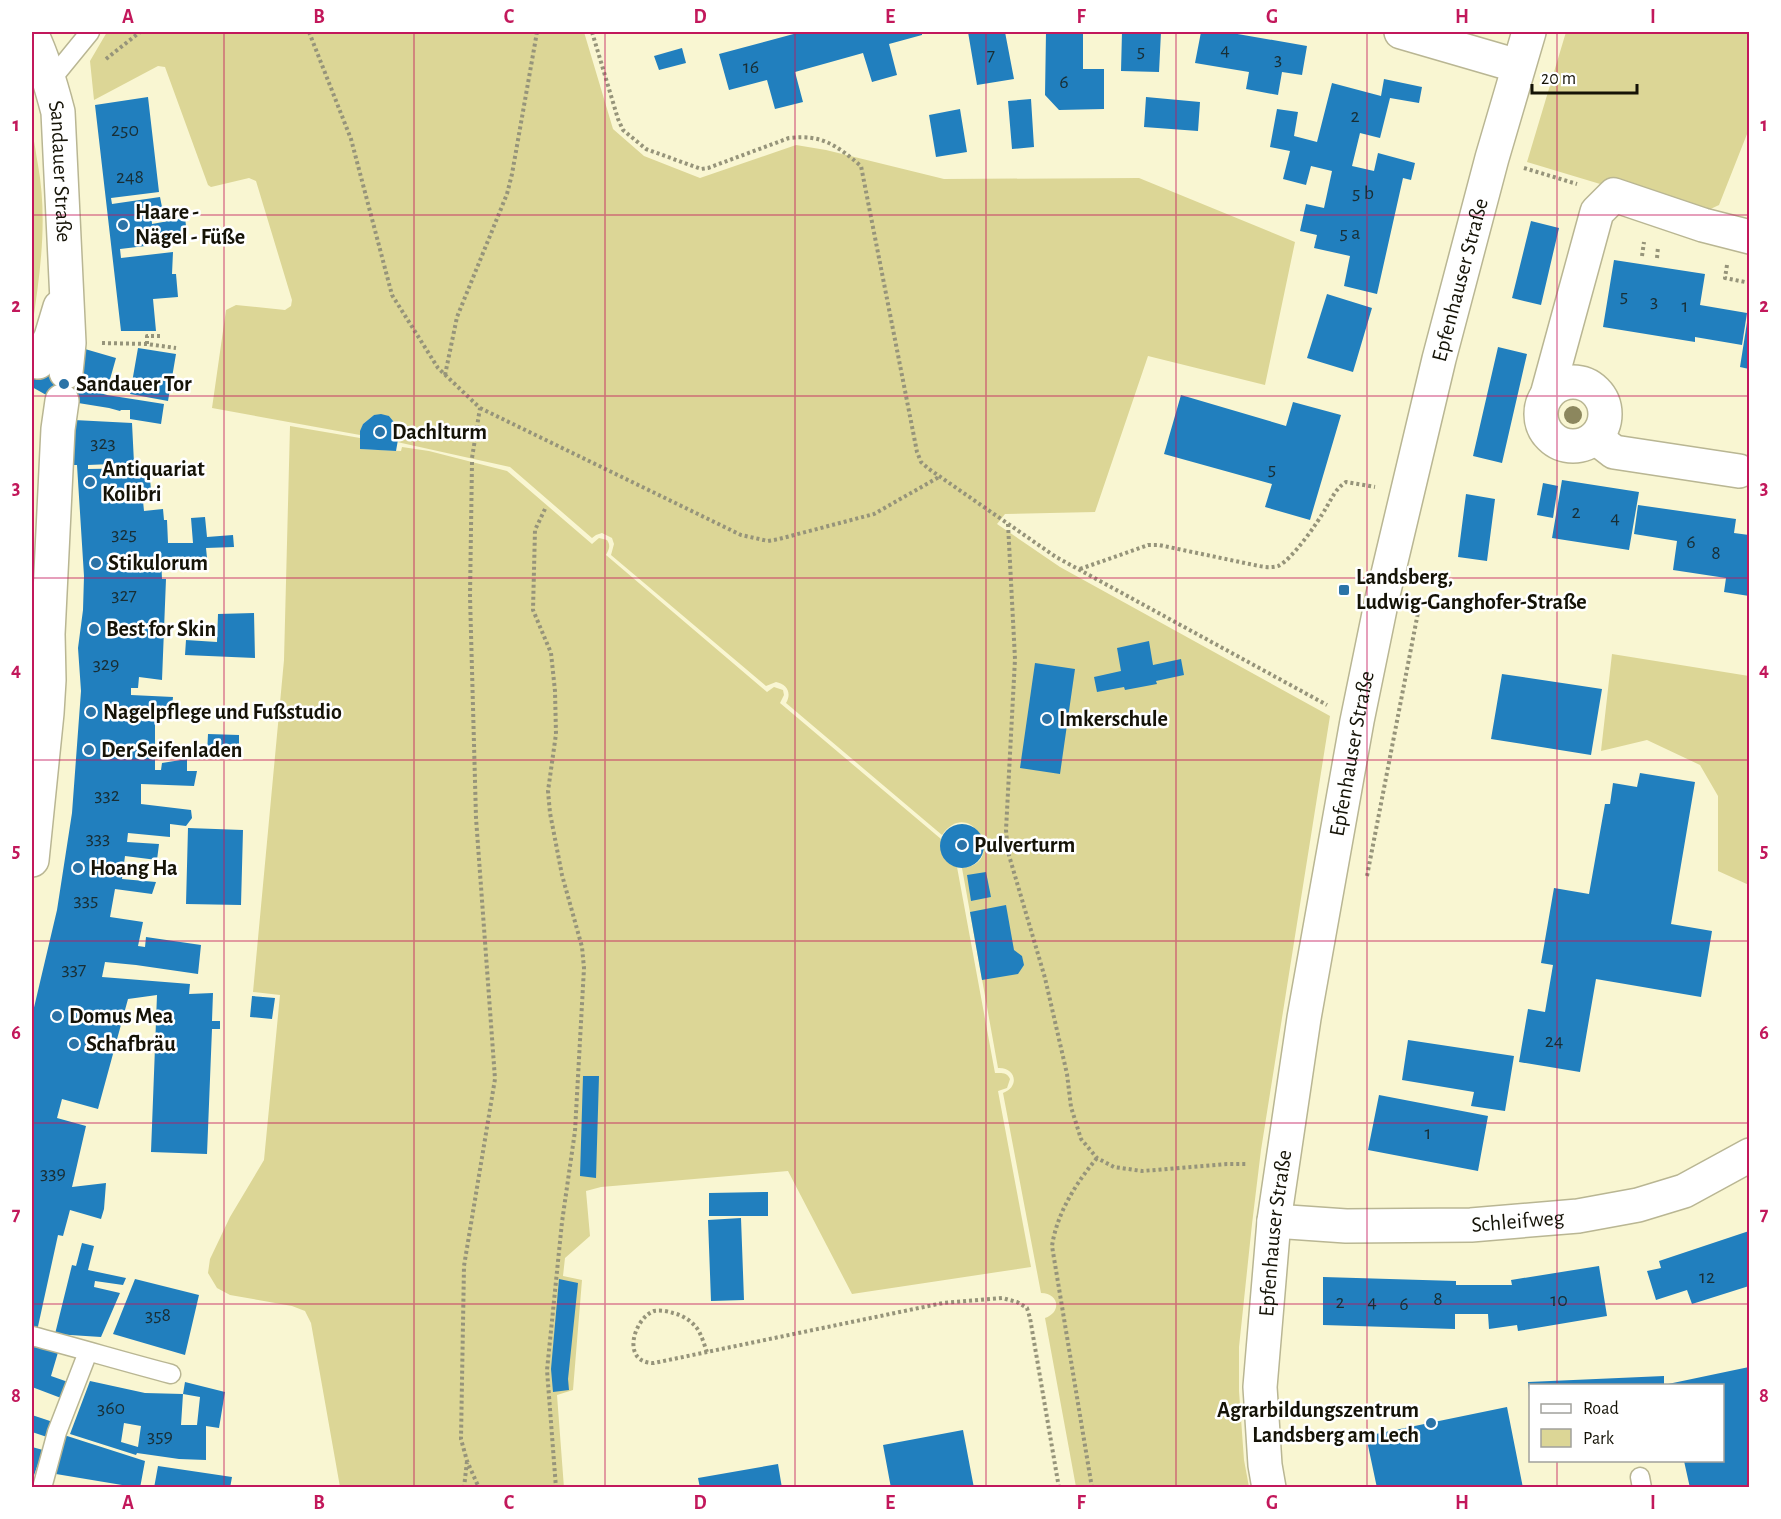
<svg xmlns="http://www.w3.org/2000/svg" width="1781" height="1519" font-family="'Alegreya Sans',sans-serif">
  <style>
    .green { fill: #dcd696 }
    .building { fill: #217fbe; fill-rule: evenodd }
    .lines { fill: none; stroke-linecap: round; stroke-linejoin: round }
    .service-casing { stroke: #b9b693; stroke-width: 21 }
    .minor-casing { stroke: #b9b693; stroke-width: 36 }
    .secondary-casing { stroke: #b9b693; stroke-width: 36 }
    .path { stroke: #96947a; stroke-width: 4; stroke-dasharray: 3 3; stroke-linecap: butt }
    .service { stroke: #fff; stroke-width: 18 }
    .minor { stroke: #fff; stroke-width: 33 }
    .secondary { stroke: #fff; stroke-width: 33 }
    .tree { fill: #8c875e }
    .grid { fill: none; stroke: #c2185b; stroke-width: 1.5; stroke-opacity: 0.55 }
    .poi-dot { fill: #2b73a7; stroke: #fff; stroke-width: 2 }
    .labels { text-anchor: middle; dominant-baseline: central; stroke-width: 5; stroke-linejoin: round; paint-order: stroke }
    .number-label { font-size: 20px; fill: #182e35 }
    .street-label { font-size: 22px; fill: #151307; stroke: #fff }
    .poi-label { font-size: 22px; font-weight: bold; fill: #151307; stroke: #fff; text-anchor: start }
    .neatline { fill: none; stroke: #c2185b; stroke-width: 2 }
    .grid-label { font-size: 20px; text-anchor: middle; font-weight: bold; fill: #c2185b }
  </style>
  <rect width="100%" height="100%" fill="#f9f6d2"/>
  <path class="green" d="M107 32H584L613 129 644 156 700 178 796 145 826 150 944 179 1139 178 1295 242 1265 385 1148 356 1095 512 1005 514 997 524 1060 567 1330 716 1261 1150 1252 1224 1239 1347V1391L1244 1460 1249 1487H1076L1045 1318C1062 1312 1059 1293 1041 1293L1003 1093C1020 1087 1016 1067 998 1068L962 868C1008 865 971 794 942 835L786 703C792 693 787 684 776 682L766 686 611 555 614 544 612 538 602 533 596 535 592 538 510 467 397 442 398 427 389 416 374 415 363 424 360 435 212 408 226 310 236 305 285 310 291 306 292 300 256 181 249 178 211 187 208 185 165 67 158 66 94 100 90 61Z
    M1566 32H1749V129L1719 205 1700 214 1527 162Z
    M32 133C35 143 36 155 38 165 48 220 40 274 32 328Z
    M290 426 360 438 361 449 401 451 402 447 429 451 507 471 592 544 599 538 607 540C611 546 609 549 606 555L767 692 774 687 783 690 784 695 780 703 941 839C939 852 944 863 957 867L995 1073C1002 1073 1007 1072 1010 1079L1007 1088 998 1091 1031 1267 852 1294 788 1171 601 1187 586 1191 590 1236 565 1258 563 1276 582 1280 573 1390 557 1395 564 1488 340 1487 311 1323 305 1311 292 1306 230 1295 217 1288 208 1273 210 1259 230 1217 264 1160 280 995 253 992 284 660Z
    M1612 654 1749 676V885L1718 871V796L1700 765 1647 740 1601 751Z"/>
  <path class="building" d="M801 32H922V35L889 44 897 75 872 82 863 53 795 72 803 102 775 109 767 80 729 90 719 54Z
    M968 32H1005L1014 79 977 85Z
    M1046 32H1083V69H1104V109L1059 110 1045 95Z
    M1122 32H1161L1159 72 1121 71Z
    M1201 32H1226L1307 46 1302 75 1282 72 1278 95 1246 89 1249 72 1195 63Z
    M682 48 686 63 659 70 654 56Z
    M1384 79 1422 87 1419 103 1390 98 1380 138 1360 133 1352 166 1374 171 1378 153 1415 163 1411 180 1403 178 1377 294 1344 286 1350 256 1314 248 1317 235 1300 231 1306 204 1324 208 1332 171 1311 166 1306 185 1283 179 1290 151 1270 147 1277 109 1298 112 1294 136 1317 142 1332 83 1381 96Z
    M148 97 159 192 111 198 112 204 160 197 162 207 151 209 152 224 185 218 188 241 120 249 121 258 173 252 172 274H176L178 297 153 299 156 331H121L95 105Z
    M1146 97 1200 102 1198 131 1144 127Z
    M1031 99 1034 147 1012 149 1008 101Z
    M960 109 967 152 936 157 929 115Z
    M1531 221 1559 228 1541 305 1512 298Z
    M1614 260 1705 274 1700 305 1747 313 1742 345 1695 337V342L1603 327Z
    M1327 294 1372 308 1353 372 1307 358Z
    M1748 316H1749V369L1740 367Z
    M1498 347 1527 354 1502 463 1473 456Z
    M138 348 176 354 168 401 130 394Z
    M85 349 116 358 107 390 80 382 79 387 107 395 164 404 161 424 130 419V410H121L120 411 109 408 72 402 48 396 32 387V357L51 373 81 374Z
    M1181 395 1286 426 1293 402 1341 415 1310 520 1265 507 1272 484 1164 454Z
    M381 414 389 416 398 427 399 434 396 451 360 449V431L363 424 374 415Z
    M74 420 132 423 134 463 88 465V469L149 468 152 501H143L144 511 163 509 164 520H167L168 543H193L191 518 205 517 207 537 233 535 234 547 206 548 208 568 172 569 171 557 161 558 162 579H166L162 680 139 677 138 688H131V695L173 697 172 708 155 707V770H161L162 763 187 759V771H197L194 786 141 784V804L191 810 192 818 186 826 170 824V837L128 833 127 842 159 844 157 860 125 856 122 879 156 882 152 894 115 889 110 917 143 922 138 946 145 947 146 937 201 945 198 974 136 965 105 962 102 977 190 984 189 994 213 993 212 1021H220V1029H212L207 1154 151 1152 157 995 128 999 98 1109 62 1099 57 1118 86 1126 72 1187 106 1183 104 1209 101 1219 70 1210 63 1236 58 1235 37 1331 32 1330V1016L57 910 72 813 81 691 78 648 83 610 84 576 77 465H73Z
    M1562 480 1639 492 1629 550 1552 538Z
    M1543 483 1558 486 1553 518 1537 515Z
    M1466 494 1495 499 1487 561 1458 557Z
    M1638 505 1736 519 1734 533 1749 535V596L1724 592 1726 578 1673 570 1677 541 1634 534Z
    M254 613 255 658 185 655 186 640 217 642 218 614Z
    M1149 641 1153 665 1181 659 1184 675 1156 681 1157 684 1125 690 1124 687 1097 692 1094 677 1121 671 1117 648Z
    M1035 663 1075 669 1060 774 1020 768Z
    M1502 674 1602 689 1591 755 1491 739Z
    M208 734 239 735V754H207Z
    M1640 773 1695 782 1671 924 1712 931 1701 997 1596 979 1580 1072 1519 1062 1528 1009 1545 1012 1553 965 1541 963 1554 888 1589 894 1605 804H1610L1613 783 1637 787Z
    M940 846a22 22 0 1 1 44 0a22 22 0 1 1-44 0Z
    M188 828 243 830 241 905 186 904Z
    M986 872 991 897 971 901 967 875Z
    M1006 905 1014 950 1022 956 1024 965 1018 974 982 980 970 912Z
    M252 996 275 998 272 1019 250 1017Z
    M1408 1040 1514 1056 1505 1111 1471 1106 1474 1092 1402 1080Z
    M583 1076H599L596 1178 580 1176Z
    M1379 1095 1488 1116 1478 1171 1368 1150Z
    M768 1192V1216H709V1193Z
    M741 1218 744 1300 711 1301 708 1220Z
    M1749 1231V1286L1692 1304 1687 1290 1656 1300 1647 1271 1661 1268 1659 1261Z
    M82 1243 94 1246 88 1270 126 1278 123 1285 95 1281 94 1287 120 1293 101 1337 55 1334 72 1265 76 1266Z
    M1599 1266 1607 1316 1518 1331 1517 1325 1489 1329 1488 1314H1455V1329L1323 1325V1277L1456 1281V1285H1512L1511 1280Z
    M135 1279 199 1295 185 1355 113 1334Z
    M559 1279 578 1283 568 1379 569 1390 553 1392 551 1369Z
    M32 1343 59 1349 51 1376 68 1382 61 1398 32 1387Z
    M1749 1367V1485L1740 1488H1690L1684 1461 1722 1460V1386L1668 1384Z
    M1664 1376V1386H1530V1391H1529L1528 1382Z
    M90 1381 145 1393 183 1394 185 1382 225 1392 219 1428 206 1426V1460L179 1459 137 1453 136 1455 70 1434ZM183 1394 200 1397 197 1425H181ZM124 1423 141 1426 138 1447 121 1442Z
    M1507 1407 1523 1488H1377L1366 1436Z
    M32 1415 53 1422 47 1437 32 1432 34 1427H32Z
    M963 1430 974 1488H891L883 1445Z
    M64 1435 145 1461 140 1488 56 1474Z
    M32 1447 43 1450 32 1481Z
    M778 1464 782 1488H700L698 1478Z
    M158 1466 232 1477 230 1488H154Z"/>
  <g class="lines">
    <defs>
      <path id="service" d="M50 81 90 32
        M32 1336C78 1348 125 1362 171 1374
        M1640 1477 1642 1488
        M42 1488 57 1432 88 1352"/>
      <g id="minor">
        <path d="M1401 32 1518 66"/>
        <path id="s1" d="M32 35C44 60 51 85 58 112L69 343 66 372"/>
        <path d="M38 362 51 337 60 307"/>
        <circle cx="1573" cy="414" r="32"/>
        <path d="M1547 395 1597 212 1614 195 1703 225 1750 237"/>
        <path d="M1596 438 1614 452 1739 471"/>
        <path d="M32 860 47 713 49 680 48 634 58 429 62 401"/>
        <path id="s2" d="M1274 1221 1346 1226 1471 1225 1578 1216 1638 1205 1684 1191 1750 1155"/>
      </g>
      <g id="secondary">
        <path id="s3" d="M1269 1488 1265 1465 1260 1387 1274 1221 1304 1018 1357 721 1382 599 1439 359 1492 158 1529 32"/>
      </g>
    </defs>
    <use href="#service" class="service-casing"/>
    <use href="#minor" class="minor-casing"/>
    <use href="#secondary" class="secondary-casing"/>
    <path class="path" d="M309 32 351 139 392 295 438 368 480 408 472 458
      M592 32 618 119 623 130 646 149 701 169 708 168 789 138C823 134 837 146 861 166L917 452 921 462 929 469 1056 557 1327 705
      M106 59 140 32
      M1524 168 1577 184
      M1642 256 1644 242
      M1657 258 1658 247
      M1727 265 1725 278 1750 283
      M102 343 147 344 176 348
      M147 344V336H162
      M445 375 457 317 507 194 512 174 537 32
      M480 408 741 535 768 541 779 539 874 514 939 477
      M472 462 470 596 476 818 495 1079 464 1266 461 1439 467 1461 479 1488
      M545 509 535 530 533 610 551 653 555 691 556 734 548 791 550 813 562 875 582 947 584 968 575 1131 562 1222 547 1370 556 1488
      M1008 524 1015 659 1006 830 1008 852 1045 978 1067 1074 1071 1107 1081 1139 1097 1158 1114 1167 1142 1171 1227 1164H1248
      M1080 569 1148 545H1159L1259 566C1265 567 1271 568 1278 566 1292 560 1318 522 1326 508 1332 498 1336 488 1346 482L1375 487
      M1367 876 1421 597
      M707 1352C704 1344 701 1333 696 1327 690 1320 682 1315 673 1313 667 1311 660 1310 654 1311 634 1318 620 1363 654 1363L943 1303 1002 1298 1017 1302 1027 1308 1030 1318 1059 1488
      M464 1488 467 1461
      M1092 1488 1052 1246C1057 1213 1076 1183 1097 1158"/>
    <use href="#service" class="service"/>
    <use href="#minor" class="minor"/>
    <use href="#secondary" class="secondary"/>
  </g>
  <circle class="tree" cx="1573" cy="415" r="9"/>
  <path class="grid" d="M224 32V1488M414 32V1488M605 32V1488M795 32V1488M986 32V1488M1176 32V1488M1367 32V1488M1557 32V1386M32 215H1750M32 396H1750M32 578H1750M32 760H1750M32 941H1750M32 1123H1750M32 1304H1750M1557 1460V1488"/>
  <g class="poi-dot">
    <circle cx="123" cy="225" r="6"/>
    <circle cx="64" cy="384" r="6"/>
    <circle cx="380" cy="432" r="6"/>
    <circle cx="90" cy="482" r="6"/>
    <circle cx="96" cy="563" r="6"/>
    <rect x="1338" y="584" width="12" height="12" rx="3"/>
    <circle cx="94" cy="629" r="6"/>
    <circle cx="91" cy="712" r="6"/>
    <circle cx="1047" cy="719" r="6"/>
    <circle cx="89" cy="750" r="6"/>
    <circle cx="962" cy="845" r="6"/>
    <circle cx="78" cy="868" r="6"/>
    <circle cx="57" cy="1016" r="6"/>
    <circle cx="74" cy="1044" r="6"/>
    <circle cx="1431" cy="1423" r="6"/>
  </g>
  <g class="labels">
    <g class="number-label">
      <text x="1225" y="50">4</text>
      <text x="1141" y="51">5</text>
      <text x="991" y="55">7</text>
      <text x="1278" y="59">3</text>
      <text x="751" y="67">16</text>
      <text x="1064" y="82">6</text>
      <text x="1355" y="116">2</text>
      <text x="125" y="130">250</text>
      <text x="130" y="177">248</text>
      <text x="1363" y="193">5 b</text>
      <text x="1350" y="233">5 a</text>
      <text x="1624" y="296">5</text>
      <text x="1654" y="301">3</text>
      <text x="1685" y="306">1</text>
      <text x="103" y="443">323</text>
      <text x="1272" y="469">5</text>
      <text x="1576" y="512">2</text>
      <text x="1615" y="518">4</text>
      <text x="124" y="534">325</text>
      <text x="1691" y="542">6</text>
      <text x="1716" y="553">8</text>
      <text x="124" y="595">327</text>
      <text x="106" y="664">329</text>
      <text x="107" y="795">332</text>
      <text x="98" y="838">333</text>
      <text x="86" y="900">335</text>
      <text x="74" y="969">337</text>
      <text x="1554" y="1041">24</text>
      <text x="1428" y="1133">1</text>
      <text x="53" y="1173">339</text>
      <text x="1707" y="1277">12</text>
      <text x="1438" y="1299">8</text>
      <text x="1559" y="1300">10</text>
      <text x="1340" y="1302">2</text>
      <text x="1372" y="1302">4</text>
      <text x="1404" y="1304">6</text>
      <text x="158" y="1315">358</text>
      <text x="111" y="1408">360</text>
      <text x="160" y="1436">359</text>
    </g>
    <g class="street-label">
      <text stroke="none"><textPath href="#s1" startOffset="141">Sandauer Straße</textPath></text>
      <text stroke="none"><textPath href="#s3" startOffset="1228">Epfenhauser Straße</textPath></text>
      <text stroke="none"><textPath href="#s3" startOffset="742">Epfenhauser Straße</textPath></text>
      <text stroke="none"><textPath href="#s2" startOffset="244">Schleifweg</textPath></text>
      <text stroke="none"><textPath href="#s3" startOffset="256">Epfenhauser Straße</textPath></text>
    </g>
    <g class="poi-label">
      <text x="135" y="212">Haare -<tspan x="135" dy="25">Nägel - Füße</tspan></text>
      <text x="76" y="384">Sandauer Tor</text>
      <text x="392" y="432">Dachlturm</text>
      <text x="102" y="469">Antiquariat<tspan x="102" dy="25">Kolibri</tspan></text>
      <text x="108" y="563">Stikulorum</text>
      <text x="1356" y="577">Landsberg,<tspan x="1356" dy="25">Ludwig-Ganghofer-Straße</tspan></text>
      <text x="106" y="629">Best for Skin</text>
      <text x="103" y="712">Nagelpflege und Fußstudio</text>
      <text x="1059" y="719">Imkerschule</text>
      <text x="101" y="750">Der Seifenladen</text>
      <text x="974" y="845">Pulverturm</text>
      <text x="90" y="868">Hoang Ha</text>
      <text x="69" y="1016">Domus Mea</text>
      <text x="86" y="1044">Schafbräu</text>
      <text x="1419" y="1410" text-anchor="end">Agrarbildungszentrum<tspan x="1419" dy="25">Landsberg am Lech</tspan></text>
    </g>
  </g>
  <rect width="1781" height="1519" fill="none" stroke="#ffffff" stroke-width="66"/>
  <rect x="1529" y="1384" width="195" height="78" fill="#ffffff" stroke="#a1a19c" stroke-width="1.5"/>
  <rect x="1541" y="1404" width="30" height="9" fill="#ffffff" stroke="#a1a19c" stroke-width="1.5"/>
  <text x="1583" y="1414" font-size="18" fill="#151307">Road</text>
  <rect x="1541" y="1429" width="30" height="18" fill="#dcd696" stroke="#a1a19c" stroke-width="1.5"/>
  <text x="1583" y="1444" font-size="18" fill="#151307">Park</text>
  <path d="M1532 84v9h105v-9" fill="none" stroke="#151307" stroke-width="3"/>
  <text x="1541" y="84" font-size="18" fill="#151307" stroke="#ffffff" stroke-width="4.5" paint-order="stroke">20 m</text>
  <rect x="33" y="33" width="1715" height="1453" class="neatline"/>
  <g class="grid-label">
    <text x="128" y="23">A</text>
    <text x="319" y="23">B</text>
    <text x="509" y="23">C</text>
    <text x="700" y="23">D</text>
    <text x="890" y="23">E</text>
    <text x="1081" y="23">F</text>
    <text x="1272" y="23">G</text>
    <text x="1462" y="23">H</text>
    <text x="1653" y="23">I</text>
    <text x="16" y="131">1</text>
    <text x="1764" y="131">1</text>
    <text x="16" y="312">2</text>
    <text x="1764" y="312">2</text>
    <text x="16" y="494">3</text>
    <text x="1764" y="494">3</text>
    <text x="16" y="676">4</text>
    <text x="1764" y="676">4</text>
    <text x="16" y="857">5</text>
    <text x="1764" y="857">5</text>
    <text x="16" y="1039">6</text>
    <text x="1764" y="1039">6</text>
    <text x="16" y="1220">7</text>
    <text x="1764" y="1220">7</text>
    <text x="16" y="1402">8</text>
    <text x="1764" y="1402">8</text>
    <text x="128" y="1509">A</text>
    <text x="319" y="1509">B</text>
    <text x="509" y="1509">C</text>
    <text x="700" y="1509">D</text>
    <text x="890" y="1509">E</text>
    <text x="1081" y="1509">F</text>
    <text x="1272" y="1509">G</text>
    <text x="1462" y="1509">H</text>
    <text x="1653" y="1509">I</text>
  </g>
</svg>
